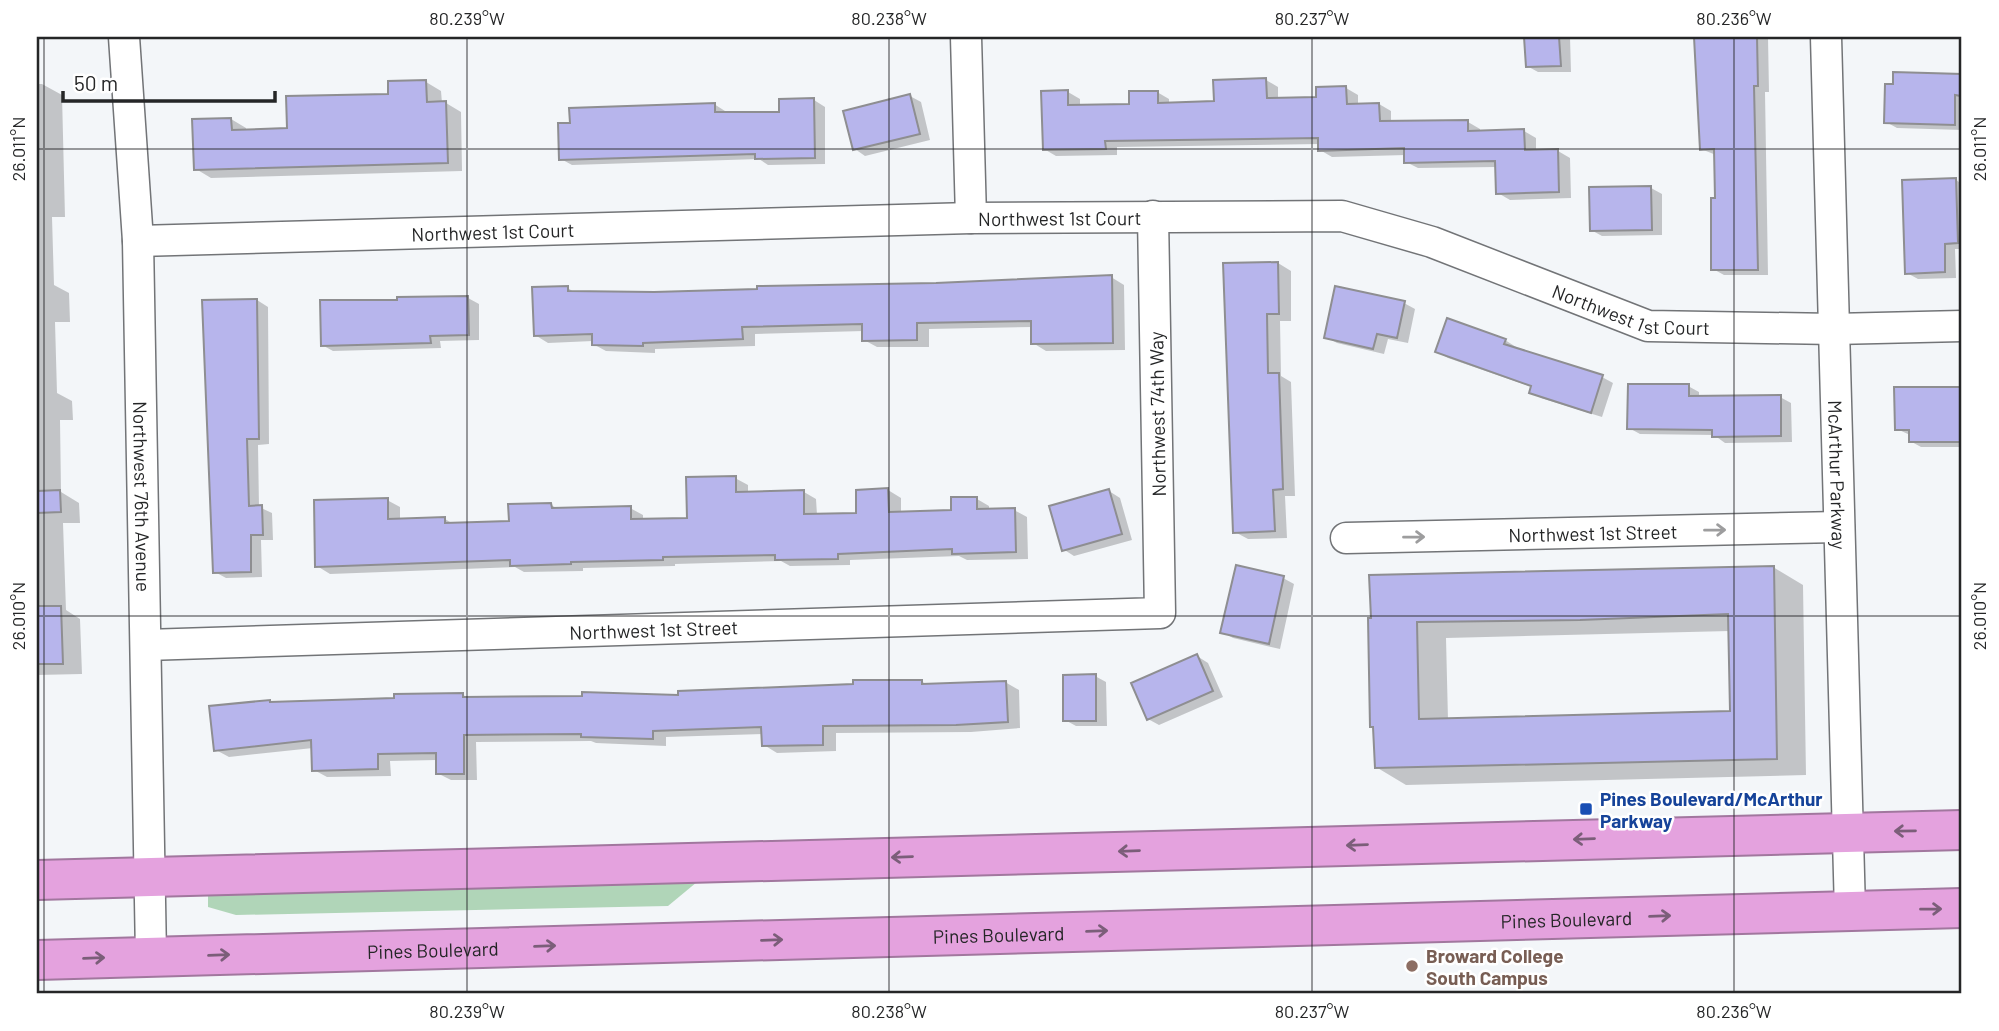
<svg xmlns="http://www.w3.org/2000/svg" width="1999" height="1031" font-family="Barlow,sans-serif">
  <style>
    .green { fill: #b0d5b8 }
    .shadow { fill: #0003; fill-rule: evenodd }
    .building { fill: #b7b5ec; stroke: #8e8e91; stroke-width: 2; fill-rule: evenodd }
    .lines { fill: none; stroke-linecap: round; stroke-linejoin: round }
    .minor-casing { stroke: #727477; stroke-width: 33 }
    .highway-casing { stroke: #a1779e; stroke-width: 42 }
    .minor { stroke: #fff; stroke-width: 30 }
    .highway { stroke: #e4a2de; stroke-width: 38 }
    .oneway { stroke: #9d9d9e }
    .oneway2 { stroke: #7b5e79 }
    .ticks { fill: none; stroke: #252627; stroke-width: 2; stroke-opacity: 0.45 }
    .transit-dot { fill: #1a4fb4; stroke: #fff; stroke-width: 2.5 }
    .education-dot { fill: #8d6e63; stroke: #fff; stroke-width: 2.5 }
    .labels { text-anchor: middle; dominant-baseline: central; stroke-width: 5; stroke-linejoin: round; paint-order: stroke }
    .street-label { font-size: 19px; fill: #252627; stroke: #fff }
    .transit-label { font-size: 19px; font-weight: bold; fill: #164399; stroke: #fff; text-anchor: start }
    .education-label { font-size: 19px; font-weight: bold; fill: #785e54; stroke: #fff; text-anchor: start }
    .neatline { fill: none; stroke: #252627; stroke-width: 2.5 }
    .ticks-label { font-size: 18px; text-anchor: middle; fill: #252627 }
  </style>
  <rect width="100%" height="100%" fill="#f3f6f9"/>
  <path class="green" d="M697 882 668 906 236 915 208 907V893Z"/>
  <path class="shadow" d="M1526 37H1570L1571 72H1538L1527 66Z
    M1696 37H1768L1769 92H1765L1768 275H1724L1713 269 1717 200 1716 155 1701 149Z
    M1924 75H1962V130L1897 128 1886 122Z
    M1266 80 1278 87V100L1318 99 1346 88 1358 95V105L1379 104 1391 111V123L1468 122 1480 129V132L1524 131 1536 138V151H1558L1570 158 1571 198 1510 200 1498 193 1497 167 1418 168 1406 162V155L1332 157 1320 150V144L1117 147V155L1056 156 1044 149 1068 92 1080 99V106H1131L1157 92 1169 99V104L1215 103Z
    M426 82 441 91 442 103H446L461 112 462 171 211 178 196 169 231 119 246 128V131L289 130Z
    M37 84H42L62 95 65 217H52L54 285 69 293 70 322H55L57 393 72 401 73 420H60L61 492 79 503 80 523H63L66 610 80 619 82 674 37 675Z
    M910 96 921 102 930 140 865 156 855 149Z
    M814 100 825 107V164L768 165 759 159 572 165 561 159 714 104 725 111V113H781Z
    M1956 180 1962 184V249H1955L1956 278 1918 279 1907 273Z
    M1651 188 1662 194V235L1602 236 1591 230Z
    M1278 263 1291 271V321H1280L1281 376 1291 382 1295 496H1285L1287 538 1248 539 1235 532 1224 264Z
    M1111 277 1124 285 1125 350 1046 351 1033 343V327L929 329V347H877L864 340V331L755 334V346L655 349V353L606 351 593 344V341L548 343 535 335 568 288 575 293 654 294Z
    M468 298 479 304V340L440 341 441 348 333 351 322 345 399 301Z
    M257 300 268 307 269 444 258 445 259 507 272 513 273 540H261L262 577 226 578 215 572Z
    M1404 303 1415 309 1408 343 1388 339 1384 354 1337 343 1326 337Z
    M1505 340 1516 347 1515 349 1602 377 1613 383 1602 417 1541 398 1531 392 1532 387 1448 358 1437 352Z
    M1688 386 1699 392V398L1780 397 1791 403 1792 442 1725 443 1714 435 1640 434 1629 428Z
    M1962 388V447H1921L1910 441V435L1897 429 1896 389Z
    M735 478 748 485V494L804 492 816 499 817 515 858 514 888 490 901 498V514L953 512 977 499 989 506V510H1014L1027 517 1028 559 967 560 959 556 850 560V565L790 566 781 561 675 564V566L583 568V571L524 572 515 567 330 574 317 566 387 500 400 507V520L445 519 455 525 511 523 551 505 560 510 630 508 643 515V520H688Z
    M1109 491 1120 498 1132 540 1074 556 1063 549Z
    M1773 567 1803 585 1806 775 1406 785 1376 767 1369 620ZM1730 631 1732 713 1448 720 1446 638Z
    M1283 578 1294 584 1280 649 1233 638 1222 632Z
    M1197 656 1208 663 1223 697 1159 725 1148 719Z
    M1095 676 1106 682 1107 726H1076L1065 720Z
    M921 681 929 686 1005 682 1019 690 1020 728 971 732 836 733V751L777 753 764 745 763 734 666 737V746L596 743 591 741 476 742 477 780H451L437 773V760L390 761 391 776 327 777 314 770 313 748 229 757 216 750 269 702 273 704 463 695 469 698 680 697Z"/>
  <path class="building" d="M1524 37H1559L1561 66 1526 67Z
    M1694 37H1757L1758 86H1754L1758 270H1711V198H1715L1714 149 1700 150Z
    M1893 72 1962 74 1961 96 1955 95V125L1884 123 1885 84H1893Z
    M1266 78 1267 98 1316 97V87L1346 86 1347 104 1379 103 1380 121 1468 120V131L1524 129 1525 150 1558 149 1559 192 1496 194 1495 161 1404 163V148L1318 151V138L1105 141 1106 149 1043 150 1041 91 1068 90V105L1129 104V91H1158V103L1214 101 1213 80Z
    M426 80 427 102 446 101 448 163 194 170 192 119 231 118 232 130 287 128 286 96 388 94V81Z
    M910 94 920 134 853 150 843 111Z
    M814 98 815 158 755 159V154L559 160 558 123H570L569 108 715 103V112H779V99Z
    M1956 178 1958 243 1945 244V272L1905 274 1902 180Z
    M1651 186 1652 230 1590 231 1589 187Z
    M1278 262 1279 314H1267L1268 373H1279L1283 489 1273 490 1275 531 1233 533 1223 263Z
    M1112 275 1113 343 1031 344V321L917 323V340L862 341V324L742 327 743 339 643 343V346L592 345V334L534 336 532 287 568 286V291L654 292 757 289V286L936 283Z
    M1335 286 1405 301 1397 338 1377 334 1373 349 1324 338Z
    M468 296 469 335 430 336 431 343 321 346 320 300H397V297Z
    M257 299 259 439H247L249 506 262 505 263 535H251V572L213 573 202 300Z
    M1447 318 1506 339 1504 344 1603 375 1591 413 1529 393 1531 386 1435 352Z
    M1628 384H1689V396L1781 395V436L1712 437V430L1627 429Z
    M1894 387H1962V442H1909V430H1895Z
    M736 476V492L804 490V514L856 513V490L888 488 889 512 951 510V497H977V509L1015 508 1016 552 952 554V549L838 554V559L775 560V555L663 557V560L571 562V564L510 566V560L315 567 314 500 388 498V519L445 517V523L509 521 508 504 551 503 552 508 631 506V519L687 518 686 477Z
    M1109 489 1122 534 1062 551 1049 506Z
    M60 490 61 512 37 513V491Z
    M1236 565 1284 576 1269 644 1220 633Z
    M1774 566 1777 759 1375 768 1373 727H1370L1368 618H1371L1369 575ZM1728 614 1730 711 1419 719 1417 622 1580 620Z
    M37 606H61L63 664H37Z
    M1197 654 1213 691 1147 720 1131 683Z
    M1096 674V721H1063V675Z
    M853 680H922V684L1006 681 1008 722 956 725 823 726V745L762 746 761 727 653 731V739L581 737V734L464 735V774H436V753L378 754V769L312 771 311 740 214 751 209 706 270 700V702L394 698V694L463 693V697L582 696V692L678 695V691L853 684Z"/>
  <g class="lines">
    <defs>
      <g id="minor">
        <path id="s1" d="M124 37 138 241 151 956"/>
        <path d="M966 37 971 218"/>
        <path id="s2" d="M1826 37 1850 911"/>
        <path id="s3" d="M138 241 971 218 1342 216 1432 242 1648 326 1834 329 1962 326"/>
        <path id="s4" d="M1346 538 1839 527"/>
        <path id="s5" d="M146 645 1160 613 1153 216"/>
      </g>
      <g id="highway">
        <path d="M37 880 1962 830"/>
        <path id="s6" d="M37 960 1962 908"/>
      </g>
    </defs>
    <use href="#minor" class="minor-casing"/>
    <use href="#highway" class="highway-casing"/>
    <use href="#minor" class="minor"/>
    <use href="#highway" class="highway"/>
  </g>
  <defs><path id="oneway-shaft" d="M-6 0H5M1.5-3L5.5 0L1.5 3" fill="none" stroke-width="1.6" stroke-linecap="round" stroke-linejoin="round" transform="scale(1.75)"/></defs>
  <g class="oneway">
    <use href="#oneway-shaft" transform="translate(1715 530) rotate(-1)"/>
    <use href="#oneway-shaft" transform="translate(1414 537) rotate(-1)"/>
  </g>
  <g class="oneway2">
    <use href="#oneway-shaft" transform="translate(1905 831) rotate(179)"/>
    <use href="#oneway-shaft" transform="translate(1584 839) rotate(178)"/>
    <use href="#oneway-shaft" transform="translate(1357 845) rotate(178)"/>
    <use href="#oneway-shaft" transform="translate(1129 851) rotate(178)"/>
    <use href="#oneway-shaft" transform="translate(902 857) rotate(178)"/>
    <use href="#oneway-shaft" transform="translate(1931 909) rotate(-1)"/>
    <use href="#oneway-shaft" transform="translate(1660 916) rotate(-2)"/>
    <use href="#oneway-shaft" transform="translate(1097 931) rotate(-2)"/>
    <use href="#oneway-shaft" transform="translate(772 940) rotate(-2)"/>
    <use href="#oneway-shaft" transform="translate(545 946) rotate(-2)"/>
    <use href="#oneway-shaft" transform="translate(219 955) rotate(-2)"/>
    <use href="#oneway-shaft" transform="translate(94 958) rotate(-2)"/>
  </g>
  <path class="ticks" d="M44 37V994M467 37V994M889 37V994M1312 37V994M1734 37V994M37 149H1962M37 616H1962"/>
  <rect class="transit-dot" x="1579" y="802" width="14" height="14" rx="3.5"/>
  <circle class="education-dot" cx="1412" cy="966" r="7"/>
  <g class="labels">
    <g class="street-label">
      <text stroke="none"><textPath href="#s3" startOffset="922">Northwest 1st Court</textPath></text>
      <text stroke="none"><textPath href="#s3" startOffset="355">Northwest 1st Court</textPath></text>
      <text stroke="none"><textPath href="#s3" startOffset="1510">Northwest 1st Court</textPath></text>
      <text transform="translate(1157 414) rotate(-91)">Northwest 74th Way</text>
      <text stroke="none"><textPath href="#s2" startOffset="438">McArthur Parkway</textPath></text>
      <text stroke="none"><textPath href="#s1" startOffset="460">Northwest 76th Avenue</textPath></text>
      <text stroke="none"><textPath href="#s4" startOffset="247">Northwest 1st Street</textPath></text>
      <text stroke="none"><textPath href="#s5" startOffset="508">Northwest 1st Street</textPath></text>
      <text stroke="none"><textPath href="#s6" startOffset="1530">Pines Boulevard</textPath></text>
      <text stroke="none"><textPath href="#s6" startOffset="962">Pines Boulevard</textPath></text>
      <text stroke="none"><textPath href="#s6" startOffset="396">Pines Boulevard</textPath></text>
    </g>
    <g class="transit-label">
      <text x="1600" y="798">Pines Boulevard/McArthur<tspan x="1600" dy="22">Parkway</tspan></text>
    </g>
    <g class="education-label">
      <text x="1426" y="955">Broward College<tspan x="1426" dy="22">South Campus</tspan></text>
    </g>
  </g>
  <rect width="1999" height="1031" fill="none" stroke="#ffffff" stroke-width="77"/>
  <path d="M63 91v10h212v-10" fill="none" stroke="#252627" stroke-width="3.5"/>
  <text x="74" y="91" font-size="21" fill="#252627" stroke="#ffffff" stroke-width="5" paint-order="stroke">50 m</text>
  <rect x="38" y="38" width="1922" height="954" class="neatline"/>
  <g class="ticks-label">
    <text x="467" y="25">80.239°W</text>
    <text x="889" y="25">80.238°W</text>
    <text x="1312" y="25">80.237°W</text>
    <text x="1734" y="25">80.236°W</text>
    <text transform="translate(19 149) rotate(-90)" y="6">26.011°N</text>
    <text transform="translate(1980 149) rotate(-90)" y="6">26.011°N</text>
    <text transform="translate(19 616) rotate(-90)" y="6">26.010°N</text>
    <text transform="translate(1980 616) rotate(-90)" y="6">26.010°N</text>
    <text x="467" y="1018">80.239°W</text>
    <text x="889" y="1018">80.238°W</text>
    <text x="1312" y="1018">80.237°W</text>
    <text x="1734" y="1018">80.236°W</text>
  </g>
</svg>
